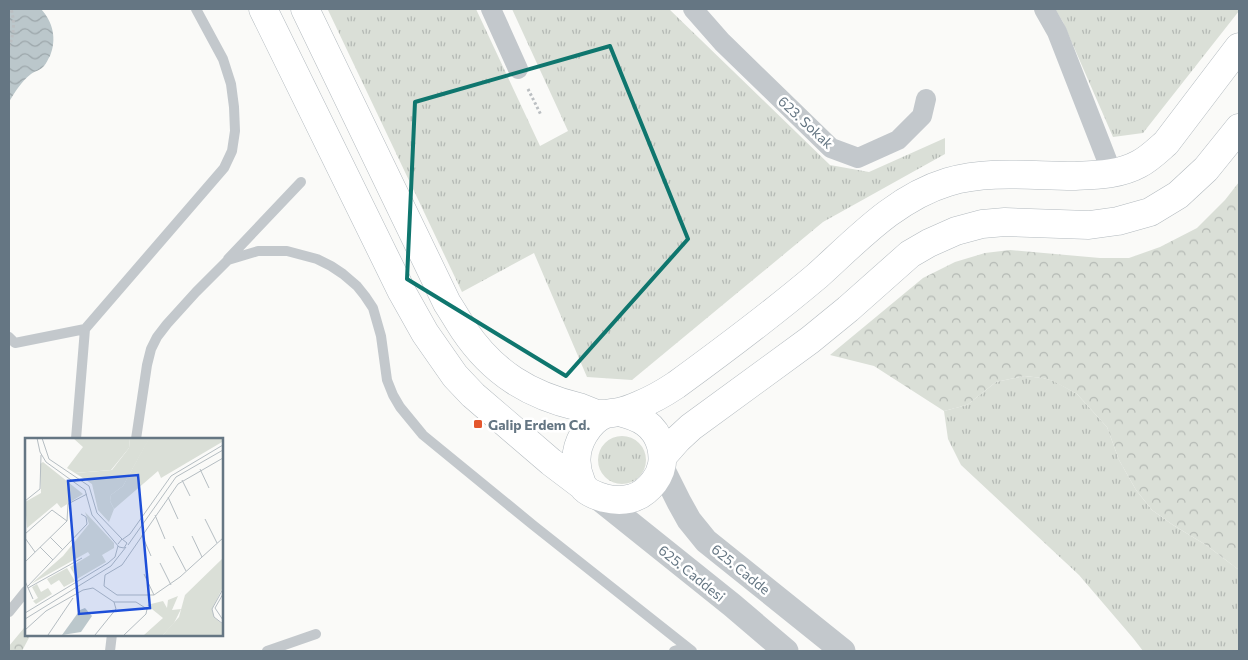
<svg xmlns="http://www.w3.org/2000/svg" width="1248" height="660" font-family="Commissioner,sans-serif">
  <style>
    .grass { fill: url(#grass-tufts) }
    .forest { fill: url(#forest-crowns) }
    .water { fill: url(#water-waves) }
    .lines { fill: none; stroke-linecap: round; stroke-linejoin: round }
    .secondary-casing { stroke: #b3babf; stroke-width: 29 }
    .path { stroke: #bbbfc2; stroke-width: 3; stroke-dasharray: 2.5 2.5; stroke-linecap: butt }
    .service { stroke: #c3c8cc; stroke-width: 10 }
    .minor { stroke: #c3c8cc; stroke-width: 20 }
    .tertiary { stroke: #c3c8cc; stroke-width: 25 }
    .secondary { stroke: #fff; stroke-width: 28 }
    .marked { fill: none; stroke: #0f766e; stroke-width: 4; stroke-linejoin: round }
    .poi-dot { fill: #e4572e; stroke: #fff; stroke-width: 2 }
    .labels { text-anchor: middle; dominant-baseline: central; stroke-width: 5; stroke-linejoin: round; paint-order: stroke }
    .street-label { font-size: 14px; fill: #657683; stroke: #fff }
    .poi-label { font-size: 14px; font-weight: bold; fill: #657683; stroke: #fff; text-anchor: start }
    .inset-road { fill: none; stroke: #b5bdc2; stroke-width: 1 }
    .view { fill: #1d4ed8; fill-opacity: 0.15; stroke: #1d4ed8; stroke-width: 2.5 }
    .inset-edge { fill: none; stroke: #657683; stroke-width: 2.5 }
  </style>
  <defs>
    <pattern id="grass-tufts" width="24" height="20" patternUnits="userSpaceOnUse" patternTransform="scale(1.25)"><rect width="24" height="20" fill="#dadfd7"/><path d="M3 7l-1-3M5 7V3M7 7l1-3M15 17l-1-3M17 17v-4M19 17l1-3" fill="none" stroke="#b4b9b4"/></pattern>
    <pattern id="forest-crowns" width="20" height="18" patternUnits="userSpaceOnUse" patternTransform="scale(1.25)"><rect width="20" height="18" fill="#dadfd7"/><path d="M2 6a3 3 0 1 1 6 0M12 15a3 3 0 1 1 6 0" fill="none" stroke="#b4b9b4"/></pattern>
    <pattern id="water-waves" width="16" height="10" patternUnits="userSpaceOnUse" patternTransform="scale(1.25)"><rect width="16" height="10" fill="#bbc7cb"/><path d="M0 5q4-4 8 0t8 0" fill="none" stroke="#9ca6aa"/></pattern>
  </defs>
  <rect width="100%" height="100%" fill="#fafaf8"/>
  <path class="grass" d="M331 9H476L540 146 568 131 512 9H669L830 165 869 172 945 138V154L823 222 632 380 587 377 534 253 462 292 328 10Z
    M1055 9H1239V11L1143 133 1113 137 1063 22Z
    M1024 376 1043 378 1054 381 1077 394 1107 427 1119 460 1136 490 1152 510 1173 525 1206 545 1239 570V651H1143L1133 638 1079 575 961 465 948 439 944 411 967 405 996 382Z
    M598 460a24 24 0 1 1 48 0a24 24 0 1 1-48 0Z"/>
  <path class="forest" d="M1239 182V570L1206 545 1173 525 1152 510 1136 490 1119 460 1107 427 1077 394 1053 381 1043 378 1024 376 996 382 967 405 944 411 874 366 830 355 923 278 955 262 985 253 1010 250 1100 258H1129L1160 247 1197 228 1225 200Z
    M24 628 26 630V634H31L22 651H9V646Z"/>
  <path class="water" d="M9 9H41C53 22 57 39 50 56 48 59 46 64 44 66 41 70 35 71 31 74 21 82 15 92 9 102Z"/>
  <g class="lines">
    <defs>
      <path id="secondary" d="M263 9 402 292 425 333 455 376 473 395 551 462 584 487
        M305 9 447 303C453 312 458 321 464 330 493 373 529 395 579 407 584 409 589 411 594 413 597 414 601 414 605 414
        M619 412C639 417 655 424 661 446 664 459 663 470 654 482 641 499 625 503 604 498 597 496 589 493 584 488 583 487 581 482 581 481 574 465 575 449 584 434 589 426 597 417 606 414 610 413 614 413 618 412 625 411 632 408 639 405 652 400 664 393 676 385 724 350 772 314 817 276 857 240 895 198 948 182 989 170 1032 176 1073 176 1096 175 1119 175 1139 164 1149 159 1158 150 1166 143L1239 47
        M663 456 678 439 691 427 810 340 848 309 910 254 929 243 956 231 982 224 1005 222 1089 225 1118 221 1150 212 1178 195 1206 169 1239 128"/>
    </defs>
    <use href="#secondary" class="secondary-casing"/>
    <path class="path" d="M9 47C14 34 15 22 11 9
      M528 89 541 115"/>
    <path class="service" d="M228 259 301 182
      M9 337 15 343 85 329
      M76 439 85 329 224 168 232 151 235 131 234 107 231 84 223 59 196 9
      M136 439 147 365 151 349 157 337 167 324 196 292 228 260 258 251H287L317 259 331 266 343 274 357 286 365 296 373 308 381 336 387 380 393 395 400 407 423 435 533 525 692 651
      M9 612 26 591
      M110 651 112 634
      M267 651 316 634
      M674 651 687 647"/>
    <path class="minor" d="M491 9 518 69
      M693 9 722 42 831 148 858 158 898 140 922 116 926 99
      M1044 9 1057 32 1112 173"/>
    <path class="tertiary" d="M662 468 679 502 689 520 706 541 843 651
      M596 496 732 605 786 651"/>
    <use href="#secondary" class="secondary"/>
  </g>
  <path class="marked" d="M610 46 688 239 566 376 407 279 415 102Z"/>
  <rect class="poi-dot" x="473" y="419" width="10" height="10" rx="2.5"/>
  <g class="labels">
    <g class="street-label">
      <text transform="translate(806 122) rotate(43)">623. Sokak</text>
      <text transform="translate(741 569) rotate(39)">625. Cadde</text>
      <text transform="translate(692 573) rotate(39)">625. Caddesi</text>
    </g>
    <g class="poi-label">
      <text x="488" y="424">Galip Erdem Cd.</text>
    </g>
  </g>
  <g transform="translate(25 438)">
    <rect width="198" height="198" fill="#fafaf8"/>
    <path d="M48 0H105L104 10 86 32 50 35 42 30 58 9ZM124 0H197V4L136 40 133 33 89 71 85 63 86 57 98 48ZM18 24 58 56 36 70 32 65 2 90 0 64 16 55 15 26ZM60 74 89 105V110L77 117 81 124 52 141 45 129 65 117 63 114 6 146 38 118 64 86ZM197 121V151L187 171 189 179 197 186V197H138L154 179 160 157ZM42 130 50 143 39 149 34 142 26 147 22 141ZM12 146 16 154 23 150 27 156 11 166 8 163 13 160 7 149Z" fill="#dadfd7"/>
    <path d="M105 0 124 1 98 48 86 57 85 63 89 71 84 84 73 72 67 46 50 35 87 32 104 10ZM153 158 147 172 156 171 149 185 138 197H119L138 180 122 167 138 163 142 170 143 162Z" fill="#dadfd7"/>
    <path d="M60 170 67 178 56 194 37 197 55 172Z" fill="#bbc7cb"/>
    <path class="inset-road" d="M12 0 15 14 21 24 60 52 67 77 94 109 99 110 102 105 97 101 93 106M17 0 24 21 64 48 72 75 97 101M198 20 153 46 97 127 80 137 79 148 92 157H129L155 139 198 100M175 31 184 50M157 42 165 58M143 59 153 81M0 63 15 51 16 17M130 77 140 101M180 81 192 105M42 83 43 66 62 56M0 96 27 72 42 83M117 97 126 118M167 98 177 119M25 99 38 112M0 100 10 114M98 101 105 96 146 38 198 7M103 107 151 39 198 12M148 108 161 133M15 109 28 122M0 124 42 83M135 125 146 147M119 136 129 157M0 143 8 161M3 148 62 86 61 79 56 76M3 150 57 120M198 151 187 171 189 179 198 186M198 156 190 170 198 182M0 175 83 125 90 119 93 108M0 181 86 128 101 109M0 192 21 173 58 152 68 150 89 164H111L122 171 121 176 99 197M23 197 48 160M70 197 91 171 89 164"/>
    <path class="view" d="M113 37 125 170 54 176 43 43Z"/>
    <rect width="198" height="198" class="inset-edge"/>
  </g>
  <rect width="1248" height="660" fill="none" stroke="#657683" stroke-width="20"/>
</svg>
